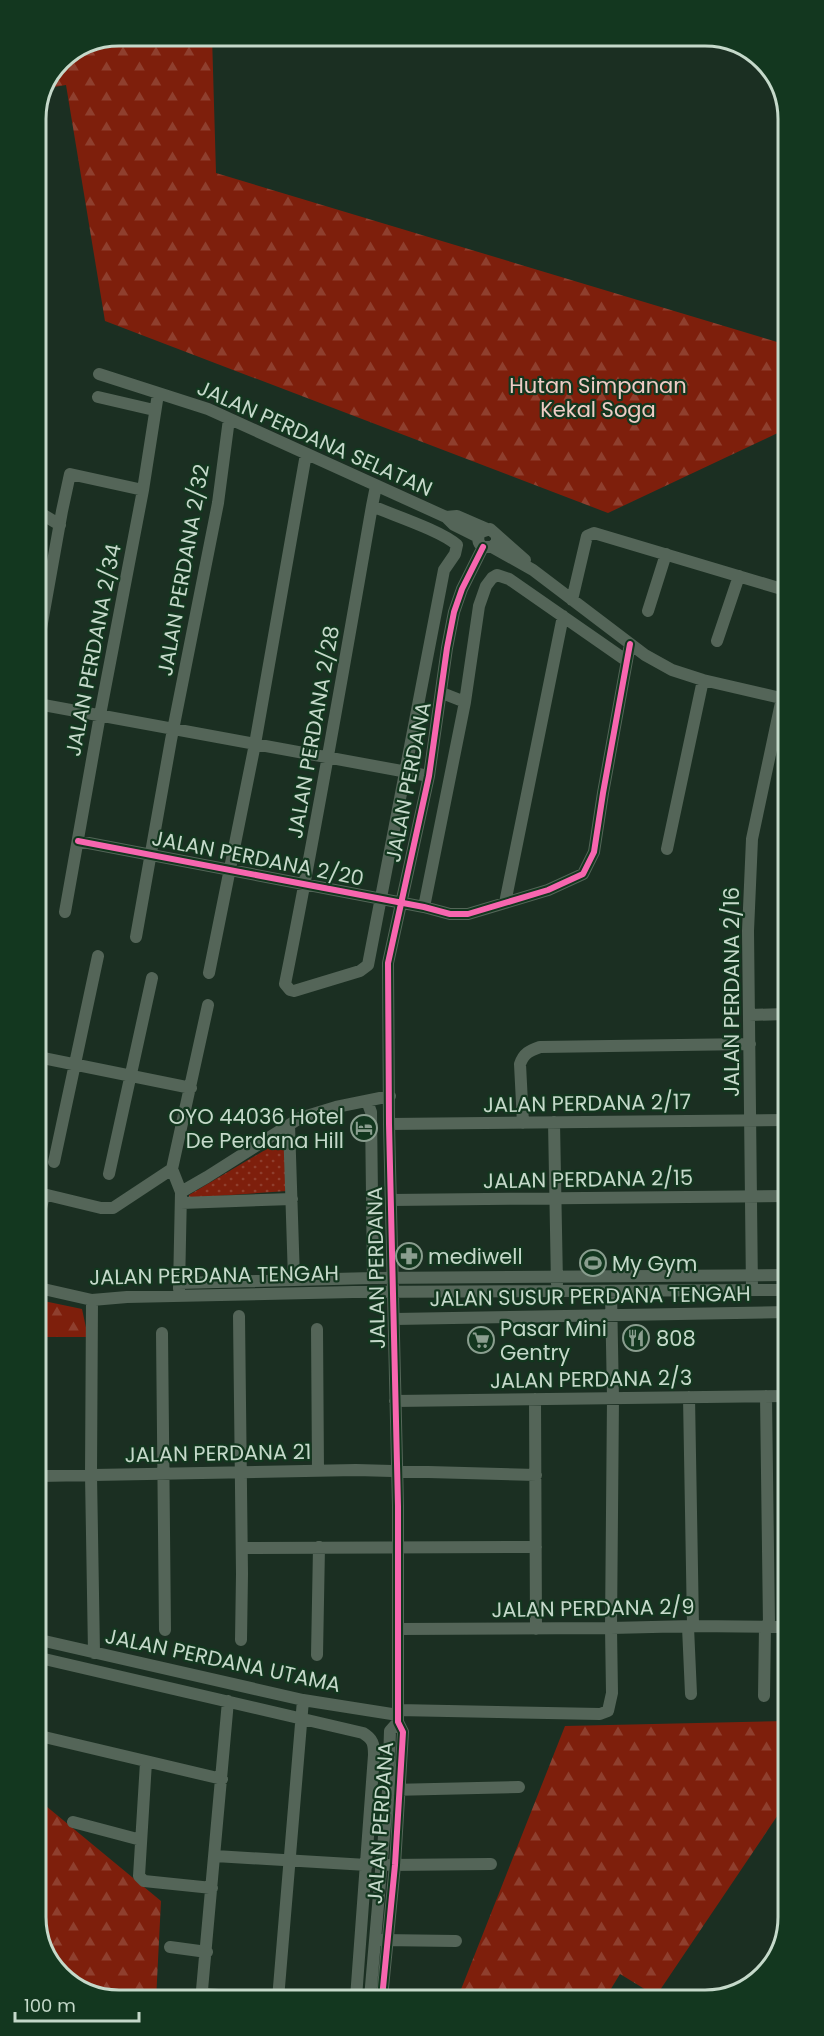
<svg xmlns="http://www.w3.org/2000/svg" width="824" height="2036" font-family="Poppins,sans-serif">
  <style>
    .forest { fill: url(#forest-firs) }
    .park { fill: url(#park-dots) }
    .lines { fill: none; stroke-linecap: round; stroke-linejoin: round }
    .minor { stroke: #546558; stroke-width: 12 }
    .cycleway-casing { stroke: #13371f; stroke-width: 10 }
    .cycleway { stroke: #f766af; stroke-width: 6 }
    .labels { text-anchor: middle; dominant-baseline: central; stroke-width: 4.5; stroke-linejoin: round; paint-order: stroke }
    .park-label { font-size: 21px; fill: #edccc5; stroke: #13371f }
    .street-label { font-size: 21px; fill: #c5d9ca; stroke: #13371f }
    .poi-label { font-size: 21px; fill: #c5d9ca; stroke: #13371f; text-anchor: start }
    .rim { fill: none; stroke: #c5d9ca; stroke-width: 3 }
  </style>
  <defs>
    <pattern id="forest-firs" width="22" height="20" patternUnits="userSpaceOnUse" patternTransform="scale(1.5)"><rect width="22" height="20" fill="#7e1f0c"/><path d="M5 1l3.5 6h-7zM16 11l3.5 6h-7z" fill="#8f3f2e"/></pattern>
    <pattern id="park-dots" width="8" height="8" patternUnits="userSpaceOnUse" patternTransform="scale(1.5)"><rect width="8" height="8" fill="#7e1f0c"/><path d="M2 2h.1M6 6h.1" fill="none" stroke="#8f3f2e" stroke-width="1.8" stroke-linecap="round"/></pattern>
  </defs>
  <rect width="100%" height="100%" fill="#1b2f22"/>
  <path class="forest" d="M120 36H212L216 173 784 344V430L608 513 105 321 66 85 48 88 61 60Z
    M39 1300 82 1309 88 1337H39Z
    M788 1721V1800L656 1996 620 1974 606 1997H458L565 1726Z
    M40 1801 161 1901 156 2000H114L68 1983 40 1943Z"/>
  <path class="park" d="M287 1137V1191L189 1198V1195Z"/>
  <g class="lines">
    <path class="minor" d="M99 374 208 409 446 517 454 525 478 537
      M98 397 154 410
      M372 506C393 515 442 531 457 545L455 554 444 570 368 965 360 971 294 991 290 990 285 984C317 825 344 666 372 506L376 486
      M37 511 60 525
      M446 517 457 516 487 529
      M497 536V542L492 547H483C477 543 477 537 481 532L490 529 525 560
      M492 547 533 570 645 655 672 670 703 680 785 699
      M572 600 587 536 594 533 785 590
      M648 611 666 554
      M717 641 739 576
      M37 651 62 511 70 474 143 490
      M442 693 465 702
      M38 704 429 776
      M78 841 424 907 450 914H468L548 890 583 874 594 852 603 793 630 644
      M667 849 703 680
      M505 903 563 616
      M424 907 465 702 479 606 486 586 492 578 497 575 509 579 627 661
      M65 912 100 715 143 490 158 394
      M136 937 171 740 218 503 229 419
      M209 973 255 744 306 454
      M749 1015 786 1014
      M38 1057 191 1088
      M554 1122 557 1284
      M523 1123 520 1064C524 1053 529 1051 540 1047L750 1044
      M389 1124 786 1120
      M289 1125 294 1279
      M54 1162 98 956
      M172 1169 181 1192 179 1289
      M109 1174 152 978
      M181 1192 207 1177 300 1118 336 1107 390 1096
      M39 1193 101 1208H113L172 1169 208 1005
      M391 1200 786 1196
      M181 1203 292 1199
      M39 1217 44 1195
      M373 1278 786 1275
      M179 1283 373 1278 371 1112 367 1101
      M39 1288 92 1300 127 1297 353 1292 787 1290
      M752 1290 748 931 752 839 782 698
      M92 1300 91 1475 94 1653
      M239 1316 242 1574 241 1640
      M395 1319 787 1312
      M317 1329 318 1471
      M162 1333 165 1630
      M766 1396 769 1626
      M689 1397 693 1626
      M535 1399 536 1629
      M395 1401 787 1396
      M39 1476 356 1470 536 1475
      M242 1548 536 1547
      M688 1627 691 1694
      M399 1629 611 1628 693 1626 787 1627
      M40 1640 303 1700 398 1715
      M317 1655 319 1547
      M40 1658 363 1733C373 1739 374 1744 374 1755L356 1998
      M764 1696 765 1626
      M228 1701 202 1990 206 1994 268 1999
      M398 1710 600 1714 608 1711 612 1693 611 1628 613 1398 611 1292
      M40 1736 222 1779
      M146 1762 139 1876 144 1881 212 1888
      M391 1790 519 1787
      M73 1822 141 1840
      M215 1856 367 1865
      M389 1865 491 1864
      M382 1940 456 1941
      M170 1947 207 1952
      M370 1998 388 1790 390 1731 398 1722
      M382 1998 395 1865 403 1732 398 1722V1506L389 1124 388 963 429 776 447 648 454 612 462 589 483 547
      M278 1999 303 1700"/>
    <defs>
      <path id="cycleway" d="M78 841 424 907 450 914H468L548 890 583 874 594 852 603 793 630 644
        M382 1998 395 1865 403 1732 398 1722V1506L389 1124 388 963 429 776 447 648 454 612 462 589 483 547"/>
    </defs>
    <use href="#cycleway" class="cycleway-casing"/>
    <use href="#cycleway" class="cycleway"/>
  </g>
  <defs>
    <symbol id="hotel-ring" viewBox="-11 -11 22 22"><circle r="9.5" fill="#13371f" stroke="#8a9e8f" stroke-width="1.5"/><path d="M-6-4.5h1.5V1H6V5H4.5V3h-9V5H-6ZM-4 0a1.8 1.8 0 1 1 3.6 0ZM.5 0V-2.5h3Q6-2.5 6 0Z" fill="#8a9e8f"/></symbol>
    <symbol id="pharmacy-ring" viewBox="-11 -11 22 22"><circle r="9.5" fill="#13371f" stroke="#8a9e8f" stroke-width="1.5"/><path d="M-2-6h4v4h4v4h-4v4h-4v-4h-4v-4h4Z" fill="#8a9e8f"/></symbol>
    <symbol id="stadium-ring" viewBox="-11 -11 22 22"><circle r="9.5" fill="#13371f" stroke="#8a9e8f" stroke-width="1.5"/><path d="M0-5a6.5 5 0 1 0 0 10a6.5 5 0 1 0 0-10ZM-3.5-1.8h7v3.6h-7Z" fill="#8a9e8f"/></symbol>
    <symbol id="restaurant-ring" viewBox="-11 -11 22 22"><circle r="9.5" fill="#13371f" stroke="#8a9e8f" stroke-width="1.5"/><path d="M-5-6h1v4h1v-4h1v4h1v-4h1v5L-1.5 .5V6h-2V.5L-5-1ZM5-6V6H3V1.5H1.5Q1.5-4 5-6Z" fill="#8a9e8f"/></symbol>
    <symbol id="supermarket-ring" viewBox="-11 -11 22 22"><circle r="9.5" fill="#13371f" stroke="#8a9e8f" stroke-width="1.5"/><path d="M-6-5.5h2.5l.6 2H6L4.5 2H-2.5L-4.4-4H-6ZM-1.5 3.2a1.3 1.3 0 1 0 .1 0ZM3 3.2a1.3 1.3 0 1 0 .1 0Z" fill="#8a9e8f"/></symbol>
  </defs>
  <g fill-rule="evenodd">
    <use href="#hotel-ring" x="349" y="1113" width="30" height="30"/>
    <use href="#pharmacy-ring" x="394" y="1241" width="30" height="30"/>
    <use href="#stadium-ring" x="578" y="1248" width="30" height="30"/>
    <use href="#restaurant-ring" x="621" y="1323" width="30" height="30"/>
    <use href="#supermarket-ring" x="466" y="1325" width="30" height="30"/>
  </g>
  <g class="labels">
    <g class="park-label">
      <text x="598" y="385">Hutan Simpanan<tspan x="598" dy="24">Kekal Soga</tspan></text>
    </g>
    <g class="street-label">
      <text transform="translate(315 438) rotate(24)">JALAN PERDANA SELATAN</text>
      <text transform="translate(183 570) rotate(-80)">JALAN PERDANA 2/32</text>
      <text transform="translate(93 650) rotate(-79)">JALAN PERDANA 2/34</text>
      <text transform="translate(313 732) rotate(-80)">JALAN PERDANA 2/28</text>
      <text transform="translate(408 782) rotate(-79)">JALAN PERDANA</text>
      <text transform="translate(258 858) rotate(11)">JALAN PERDANA 2/20</text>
      <text transform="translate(731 992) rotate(-90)">JALAN PERDANA 2/16</text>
      <text transform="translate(587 1103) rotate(-1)">JALAN PERDANA 2/17</text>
      <text transform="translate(588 1179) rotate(-1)">JALAN PERDANA 2/15</text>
      <text transform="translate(376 1268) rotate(-91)">JALAN PERDANA</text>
      <text transform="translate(214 1275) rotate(-1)">JALAN PERDANA TENGAH</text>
      <text transform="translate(590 1296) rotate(-1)">JALAN SUSUR PERDANA TENGAH</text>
      <text transform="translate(591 1379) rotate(-1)">JALAN PERDANA 2/3</text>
      <text transform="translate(218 1453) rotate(-1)">JALAN PERDANA 21</text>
      <text transform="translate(593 1608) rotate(-1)">JALAN PERDANA 2/9</text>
      <text transform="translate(223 1660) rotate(12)">JALAN PERDANA UTAMA</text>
      <text transform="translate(380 1823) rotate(-86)">JALAN PERDANA</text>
    </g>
    <g class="poi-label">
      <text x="344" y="1116" text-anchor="end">OYO 44036 Hotel<tspan x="344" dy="24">De Perdana Hill</tspan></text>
      <text x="428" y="1256">mediwell</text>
      <text x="612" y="1263">My Gym</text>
      <text x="500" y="1328">Pasar Mini<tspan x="500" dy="24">Gentry</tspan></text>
      <text x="656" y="1338">808</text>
    </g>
  </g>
  <path d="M0 0H824V2036H0ZM119 46H705A73 73 0 0 1 778 119V1917A73 73 0 0 1 705 1990H119A73 73 0 0 1 46 1917V119A73 73 0 0 1 119 46Z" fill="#13371f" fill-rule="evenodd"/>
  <path class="rim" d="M119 46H705A73 73 0 0 1 778 119V1917A73 73 0 0 1 705 1990H119A73 73 0 0 1 46 1917V119A73 73 0 0 1 119 46Z"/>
  <path d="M15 2012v9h124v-9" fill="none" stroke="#c5d9ca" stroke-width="3"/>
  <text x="24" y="2012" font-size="18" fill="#c5d9ca" stroke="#13371f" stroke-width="4.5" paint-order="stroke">100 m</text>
</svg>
